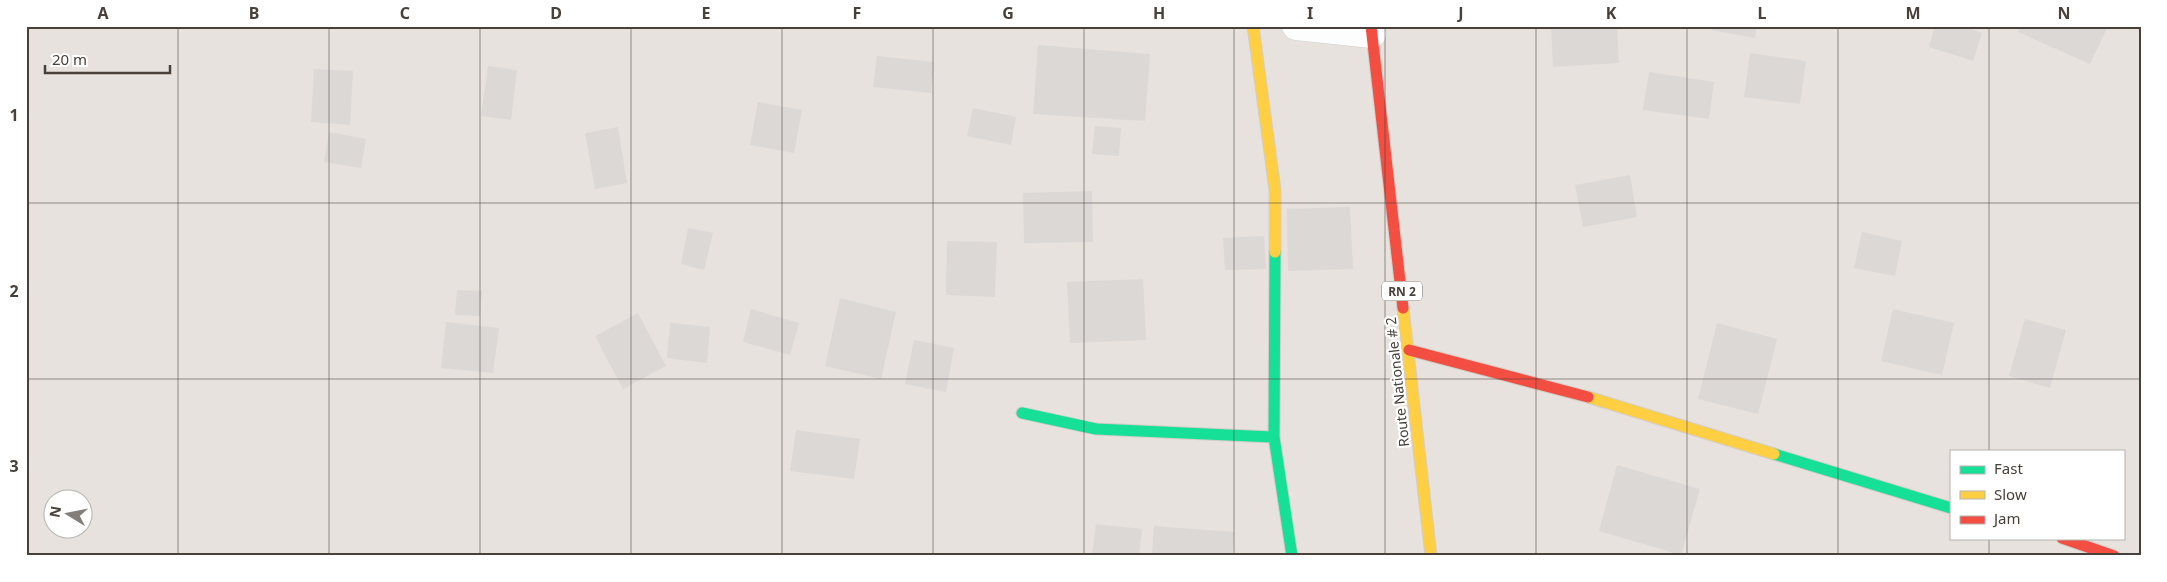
<svg xmlns="http://www.w3.org/2000/svg" width="2167" height="582" font-family="'Noto Sans',sans-serif">
  <style>
    .residential { fill: #e7e2dd; fill-rule: evenodd }
    .building { fill: #dbd8d6 }
    .lines { fill: none; stroke-linecap: round; stroke-linejoin: round }
    .street-casing { stroke: #d1cfcc; stroke-width: 29 }
    .fast-casing { stroke: #d3cdc7; stroke-width: 13 }
    .slow-casing { stroke: #d3cdc7; stroke-width: 13 }
    .jam-casing { stroke: #d3cdc7; stroke-width: 13 }
    .street { stroke: #fdfdfd; stroke-width: 28 }
    .fast { stroke: #16e098; stroke-width: 11 }
    .slow { stroke: #ffcf43; stroke-width: 11 }
    .jam { stroke: #f24e42; stroke-width: 11 }
    .grid { fill: none; stroke: #49403a; stroke-width: 1; stroke-opacity: 0.55 }
    .labels { text-anchor: middle; dominant-baseline: central; stroke-width: 4.5; stroke-linejoin: round; paint-order: stroke }
    .shield { fill: #fff; stroke: #807975; stroke-width: 1 }
    .shield-label { font-size: 12px; font-weight: bold; fill: #49403a }
    .street-label { font-size: 14px; fill: #49403a; stroke: #fff }
    .neatline { fill: none; stroke: #49403a; stroke-width: 2 }
    .grid-label { font-size: 16px; text-anchor: middle; font-weight: bold; fill: #49403a }
  </style>
  <rect width="100%" height="100%" fill="#f3f1ef"/>
  <path class="residential" d="M26 26H2141V556H26ZM1951 451H2123V538H1951ZM52 500H82V530H52Z"/>
  <path class="building" d="M1551 26H1617L1619 63 1553 67Z
    M1712 26H1757L1755 38 1712 30Z
    M1935 26H1963L1982 33 1973 61 1929 47Z
    M2021 26H2108L2090 64 2018 32Z
    M1038 45 1150 54 1145 121 1033 114Z
    M1750 53 1806 61 1800 104 1744 97Z
    M877 56 934 62 931 93 873 87Z
    M488 66 517 70 511 120 481 116Z
    M314 69 353 71 350 125 311 122Z
    M1649 72 1714 82 1709 119 1643 110Z
    M758 102 802 110 794 153 750 145Z
    M973 108 1016 117 1011 145 967 136Z
    M1095 126 1121 128 1119 156 1092 154Z
    M618 127 627 183 595 189 585 133Z
    M329 132 366 139 361 168 324 162Z
    M1630 175 1637 217 1583 227 1575 185Z
    M1092 191 1093 242 1024 243 1023 193Z
    M1350 207 1353 269 1288 271 1287 209Z
    M688 228 713 233 704 270 681 264Z
    M1862 232 1902 241 1895 276 1854 268Z
    M1264 236 1266 269 1225 270 1223 238Z
    M947 241 997 242 995 297 946 295Z
    M1143 279 1146 340 1070 343 1067 282Z
    M457 290 482 291 480 316 455 315Z
    M840 298 896 312 881 379 825 366Z
    M751 309 799 323 790 355 743 342Z
    M1893 309 1954 323 1942 375 1881 361Z
    M638 313 666 366 623 389 595 336Z
    M2025 319 2066 330 2050 388 2009 376Z
    M446 322 499 328 493 373 441 368Z
    M670 323 710 327 707 363 667 358Z
    M1717 323 1777 339 1758 414 1698 399Z
    M914 340 954 348 946 392 905 384Z
    M796 430 860 439 854 479 790 471Z
    M1617 465 1700 489 1681 555 1599 531Z
    M1096 524 1142 529 1139 556H1092Z
    M1154 526 1234 532 1232 556H1152Z"/>
  <g class="lines">
    <defs>
      <path id="street" d="M1296 26 1372 34"/>
      <path id="fast" d="M1275 252 1274 437 1292 556
        M1022 413 1096 429 1274 437
        M1774 454 1951 508"/>
      <path id="slow" d="M1253 26 1275 190V252
        M1403 308 1431 556
        M1588 397 1774 454"/>
      <path id="jam" d="M1371 26 1403 308
        M1409 350 1588 397
        M2062 538 2114 556"/>
    </defs>
    <use href="#street" class="street-casing"/>
    <use href="#fast" class="fast-casing"/>
    <use href="#slow" class="slow-casing"/>
    <use href="#jam" class="jam-casing"/>
    <use href="#street" class="street"/>
    <use href="#fast" class="fast"/>
    <use href="#slow" class="slow"/>
    <use href="#jam" class="jam"/>
  </g>
  <path class="grid" d="M178 26V556M329 26V556M480 26V556M631 26V556M782 26V556M933 26V556M1084 26V556M1234 26V556M1385 26V556M1536 26V556M1687 26V556M1838 26V556M1989 26V451M26 203H2141M26 379H2141M1989 538V556"/>
  <g class="labels">
    <rect class="shield" x="1382" y="281.5" width="40" height="19" rx="4"/>
    <g class="shield-label">
      <text x="1402" y="291">RN 2</text>
    </g>
    <g class="street-label">
      <text transform="translate(1397 382) rotate(-96)">Route Nationale # 2</text>
    </g>
  </g>
  <rect width="2167" height="582" fill="none" stroke="#ffffff" stroke-width="55"/>
  <rect x="1950" y="450" width="175" height="90" fill="#ffffff" stroke="#b6b3b0"/>
  <rect x="1960" y="466" width="25" height="8" fill="#16e098" stroke="#b6b3b0"/>
  <text x="1994" y="474" font-size="15" fill="#49403a">Fast</text>
  <rect x="1960" y="491" width="25" height="8" fill="#ffcf43" stroke="#b6b3b0"/>
  <text x="1994" y="500" font-size="15" fill="#49403a">Slow</text>
  <rect x="1960" y="516" width="25" height="8" fill="#f24e42" stroke="#b6b3b0"/>
  <text x="1994" y="524" font-size="15" fill="#49403a">Jam</text>
  <g transform="translate(68 514) rotate(280)"><circle r="24" fill="#ffffff" stroke="#b6b3b0"/>
  <path d="M0-4L9 19L0 12L-9 19Z" fill="#847e79"/>
  <text y="-8" font-size="14" font-weight="bold" text-anchor="middle" fill="#49403a">N</text>
  </g>
  <path d="M45 65v8h125v-8" fill="none" stroke="#49403a" stroke-width="2.5"/>
  <text x="52" y="65" font-size="15" fill="#49403a" stroke="#ffffff" stroke-width="4" paint-order="stroke">20 m</text>
  <rect x="28" y="28" width="2112" height="526" class="neatline"/>
  <g class="grid-label">
    <text x="103" y="19">A</text>
    <text x="254" y="19">B</text>
    <text x="405" y="19">C</text>
    <text x="556" y="19">D</text>
    <text x="706" y="19">E</text>
    <text x="857" y="19">F</text>
    <text x="1008" y="19">G</text>
    <text x="1159" y="19">H</text>
    <text x="1310" y="19">I</text>
    <text x="1461" y="19">J</text>
    <text x="1611" y="19">K</text>
    <text x="1762" y="19">L</text>
    <text x="1913" y="19">M</text>
    <text x="2064" y="19">N</text>
    <text x="14" y="121">1</text>
    <text x="14" y="297">2</text>
    <text x="14" y="472">3</text>
  </g>
</svg>
